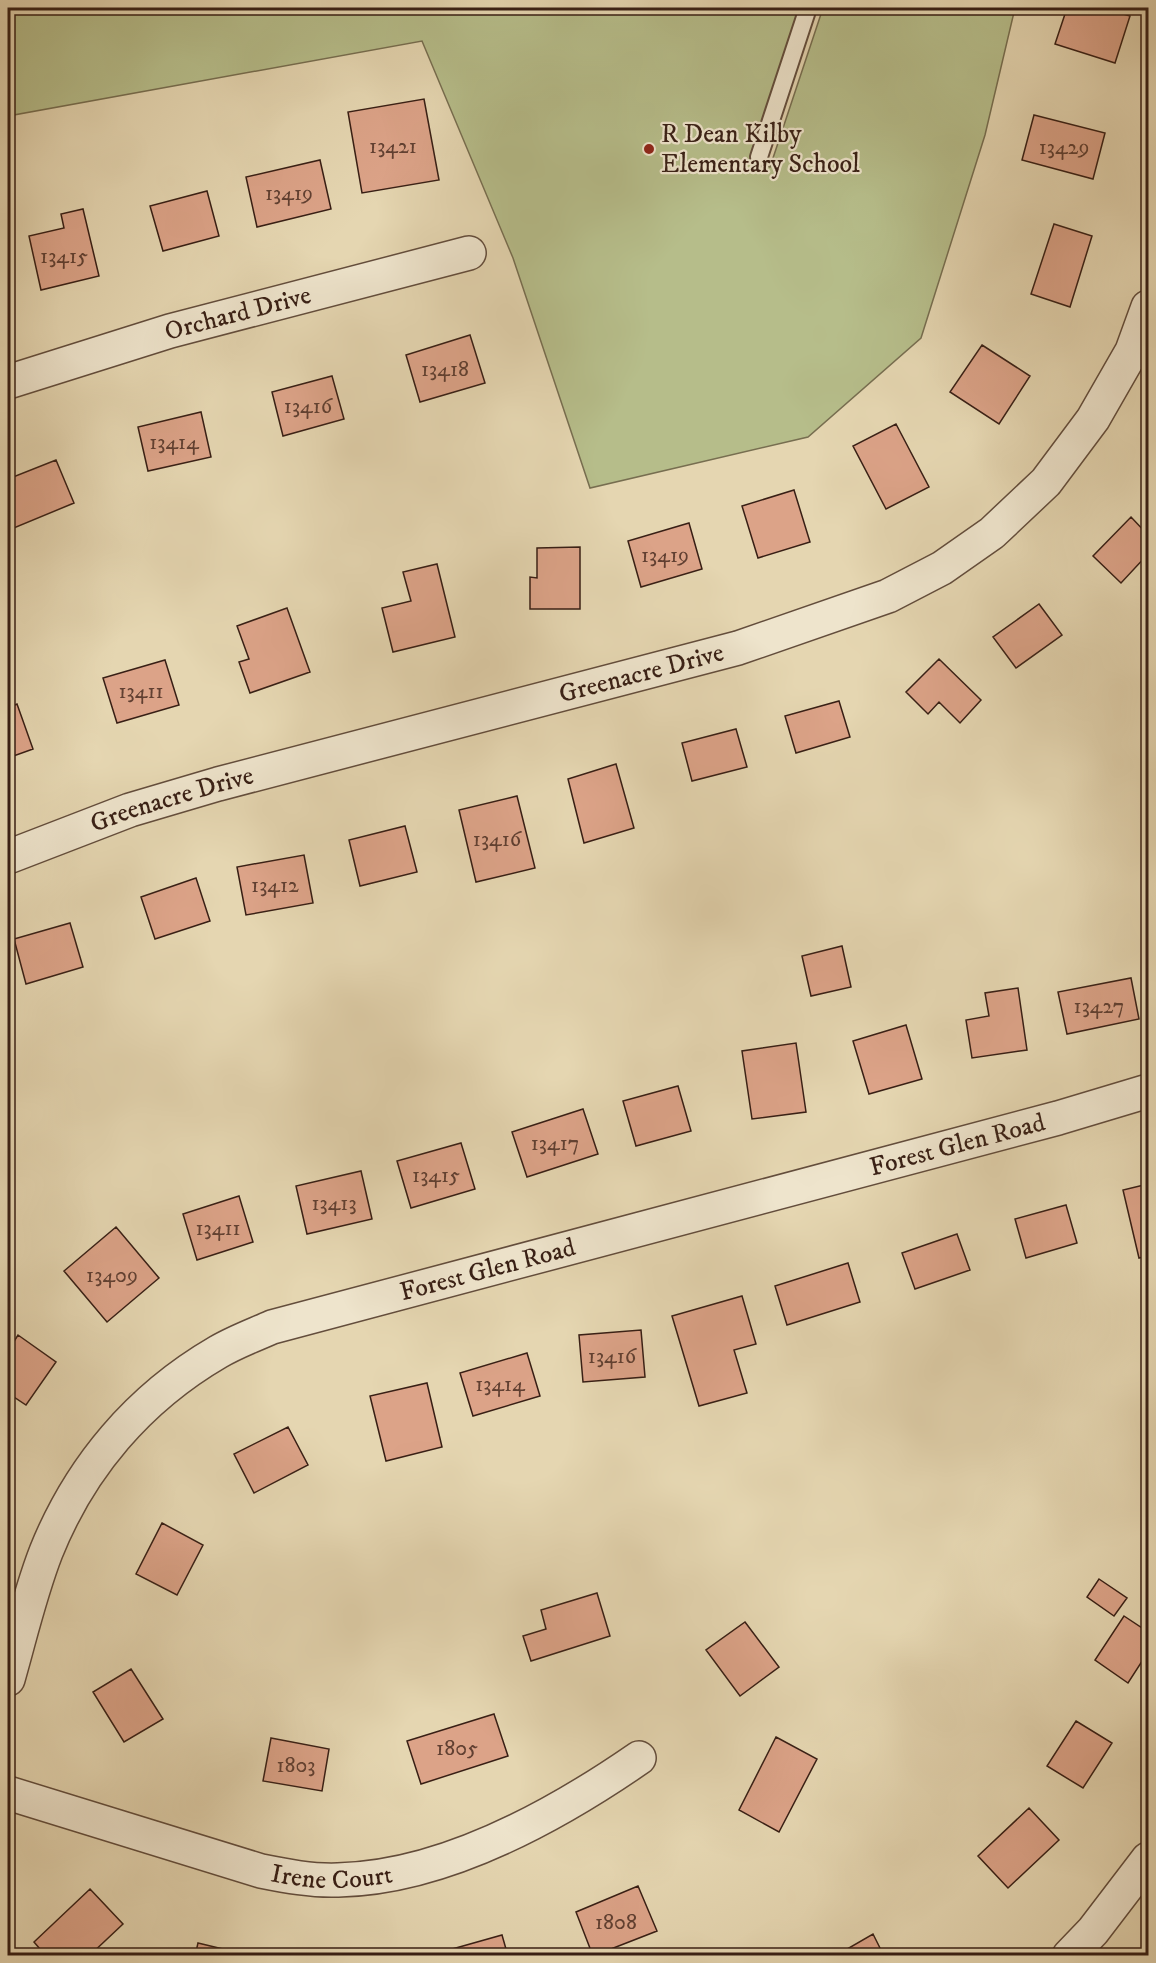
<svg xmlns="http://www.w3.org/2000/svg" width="1156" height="1963" font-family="'IM FELL DW Pica',serif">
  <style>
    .green { fill: #b6bd8a; stroke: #776e50; stroke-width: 1.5 }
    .building { fill: #dca388; stroke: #381f15; stroke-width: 1.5 }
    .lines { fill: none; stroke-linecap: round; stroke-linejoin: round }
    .service-casing { stroke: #634d3c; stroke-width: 20 }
    .minor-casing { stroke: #634d3c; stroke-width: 36 }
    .service { stroke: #eee4cc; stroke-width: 16 }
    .minor { stroke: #eee4cc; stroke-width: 33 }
    .poi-dot { fill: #8f2418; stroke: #eee4cc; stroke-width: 2 }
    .labels { text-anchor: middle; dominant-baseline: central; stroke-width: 4.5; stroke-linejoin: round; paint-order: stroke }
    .number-label { font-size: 22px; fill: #614032 }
    .poi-label { font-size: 26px; fill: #381f15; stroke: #eee4cc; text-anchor: start }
    .street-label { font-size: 26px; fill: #381f15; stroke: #eee4cc }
  </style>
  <rect width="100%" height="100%" fill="#e5d6b1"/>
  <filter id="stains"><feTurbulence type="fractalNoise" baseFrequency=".00333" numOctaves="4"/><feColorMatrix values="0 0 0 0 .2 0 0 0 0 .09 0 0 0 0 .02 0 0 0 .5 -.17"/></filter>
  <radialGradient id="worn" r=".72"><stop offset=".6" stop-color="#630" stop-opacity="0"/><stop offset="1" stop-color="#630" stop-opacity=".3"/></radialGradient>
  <path class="green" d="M8 8H802L752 163 770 167 823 8H1015L985 135 921 338 808 437 590 488 513 258 422 41 8 116Z"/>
  <path class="building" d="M1067 8H1103L1130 16 1115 63 1055 44Z
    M424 99 439 180 362 193 348 112Z
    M1034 115 1105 133 1093 179 1022 160Z
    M320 160 331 209 257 227 246 177Z
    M207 191 219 236 163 251 150 206Z
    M83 209 99 276 41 290 29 236 64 228 61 214Z
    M1054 224 1092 236 1070 307 1031 294Z
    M470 335 485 383 420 402 406 355Z
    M982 345 1030 376 999 424 950 392Z
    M332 376 344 419 283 436 272 392Z
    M201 412 211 457 148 471 138 427Z
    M896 424 929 487 886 509 853 446Z
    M56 460 74 503 9 530 8 525V479Z
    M794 490 810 542 758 558 742 506Z
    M1131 517 1148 535V554L1121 583 1093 556Z
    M689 523 702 569 641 587 628 541Z
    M580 547V609H530V577L537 578V548Z
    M437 564 455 637 393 652 382 608 411 601 403 572Z
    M1039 604 1062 635 1016 668 993 637Z
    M287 608 310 672 250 693 239 662 249 659 237 626Z
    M939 659 981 700 960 723 939 702 928 714 906 692Z
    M165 660 179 705 117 723 103 678Z
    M839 701 850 737 796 753 785 716Z
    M17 704 33 749 8 758V708Z
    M736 729 747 767 692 781 682 743Z
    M616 764 634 828 584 843 568 779Z
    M517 796 535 868 476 882 459 810Z
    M405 826 417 872 360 886 349 840Z
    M304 855 313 903 246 915 237 867Z
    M196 878 210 921 155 939 141 897Z
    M70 923 83 967 26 984 14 939Z
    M842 946 851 987 811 996 802 956Z
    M1131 978 1139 1019 1067 1034 1058 992Z
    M1018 988 1027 1050 972 1058 966 1020 989 1016 985 993Z
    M906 1025 922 1079 869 1094 853 1041Z
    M796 1043 806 1112 752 1119 742 1051Z
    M678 1086 691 1131 636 1146 623 1101Z
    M583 1109 598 1154 527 1177 512 1132Z
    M461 1143 475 1189 411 1208 397 1161Z
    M361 1171 372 1219 307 1234 296 1186Z
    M1148 1184V1256L1139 1258 1123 1190Z
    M239 1196 253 1242 197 1260 183 1214Z
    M1066 1205 1077 1243 1026 1258 1015 1219Z
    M116 1227 159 1278 107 1322 64 1271Z
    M957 1234 970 1270 915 1289 902 1253Z
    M848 1263 860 1302 787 1325 775 1286Z
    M742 1296 756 1344 734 1350 747 1393 699 1406 672 1316Z
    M641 1330 645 1377 583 1382 579 1335Z
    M18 1335 56 1362 26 1405 8 1393V1351Z
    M527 1353 540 1396 473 1416 460 1373Z
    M427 1383 442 1447 386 1461 370 1396Z
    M288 1427 308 1465 254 1493 234 1454Z
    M162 1523 203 1545 177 1595 136 1574Z
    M1099 1579 1127 1598 1114 1616 1087 1597Z
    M597 1593 610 1636 531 1661 523 1636 546 1629 541 1610Z
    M1124 1616 1148 1632V1652L1128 1683 1095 1660Z
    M745 1622 779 1667 740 1696 706 1650Z
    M131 1669 163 1719 124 1742 93 1692Z
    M494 1714 508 1756 421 1784 407 1741Z
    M1076 1721 1112 1743 1083 1788 1047 1766Z
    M776 1737 817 1759 779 1832 739 1810Z
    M271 1738 329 1749 322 1791 263 1781Z
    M1029 1808 1059 1840 1008 1888 978 1856Z
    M638 1886 657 1931 593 1956 576 1912Z
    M90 1889 123 1924 89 1956H46L34 1942Z
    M873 1934 884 1956H835Z
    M502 1935 508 1956H439L438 1953Z
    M198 1943 252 1956H195Z"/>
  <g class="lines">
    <defs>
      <path id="service" d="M759 157 808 8"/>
      <g id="minor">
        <path id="s1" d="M8 382 170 331 469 253"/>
        <path id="s2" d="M8 857 130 810 218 784 738 648 888 596 942 568 992 533 1046 482 1093 419 1132 351 1148 307"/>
        <path id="s3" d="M8 1679C20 1637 30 1593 46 1552 80 1467 139 1398 218 1352 235 1342 254 1335 272 1327L1058 1118 1148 1091"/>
        <path id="s4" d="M8 1793 261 1871C286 1876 312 1881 338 1880 443 1878 555 1816 639 1758"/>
        <path d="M1069 1956 1093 1931 1148 1859"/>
      </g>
    </defs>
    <use href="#service" class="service-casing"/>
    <use href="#minor" class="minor-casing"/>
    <use href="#service" class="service"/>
    <use href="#minor" class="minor"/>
  </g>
  <circle class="poi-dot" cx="649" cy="149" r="6"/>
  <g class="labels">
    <g class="number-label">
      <text x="393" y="146">13421</text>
      <text x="1064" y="147">13429</text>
      <text x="289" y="193">13419</text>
      <text x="64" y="256">13415</text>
      <text x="445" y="369">13418</text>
      <text x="308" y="406">13416</text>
      <text x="174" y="442">13414</text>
      <text x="665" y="555">13419</text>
      <text x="141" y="691">13411</text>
      <text x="497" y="839">13416</text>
      <text x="275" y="885">13412</text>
      <text x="1099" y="1006">13427</text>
      <text x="555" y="1143">13417</text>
      <text x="436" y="1175">13415</text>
      <text x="334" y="1203">13413</text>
      <text x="218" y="1228">13411</text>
      <text x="112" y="1275">13409</text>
      <text x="612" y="1356">13416</text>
      <text x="500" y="1384">13414</text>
      <text x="457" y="1748">1805</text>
      <text x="296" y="1765">1803</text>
      <text x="616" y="1922">1808</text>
    </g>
    <g class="poi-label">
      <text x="661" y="134">R Dean Kilby<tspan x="661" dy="30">Elementary School</tspan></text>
    </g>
    <g class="street-label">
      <text stroke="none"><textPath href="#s1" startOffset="240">Orchard Drive</textPath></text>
      <text stroke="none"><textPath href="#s2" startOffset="660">Greenacre Drive</textPath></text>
      <text stroke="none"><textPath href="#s2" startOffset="174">Greenacre Drive</textPath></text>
      <text stroke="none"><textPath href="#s3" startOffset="1170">Forest Glen Road</textPath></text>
      <text stroke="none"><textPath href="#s3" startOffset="684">Forest Glen Road</textPath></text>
      <text stroke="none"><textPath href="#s4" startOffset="336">Irene Court</textPath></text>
    </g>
  </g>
  <rect width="1156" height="1963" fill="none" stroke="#e5d6b1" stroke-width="30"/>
  <rect x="9" y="9" width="1138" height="1945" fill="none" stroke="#381f15" stroke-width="3"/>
  <rect x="15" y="15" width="1126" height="1933" fill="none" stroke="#381f15" stroke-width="1.5"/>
  <rect width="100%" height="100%" filter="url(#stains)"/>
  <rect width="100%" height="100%" fill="url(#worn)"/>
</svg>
